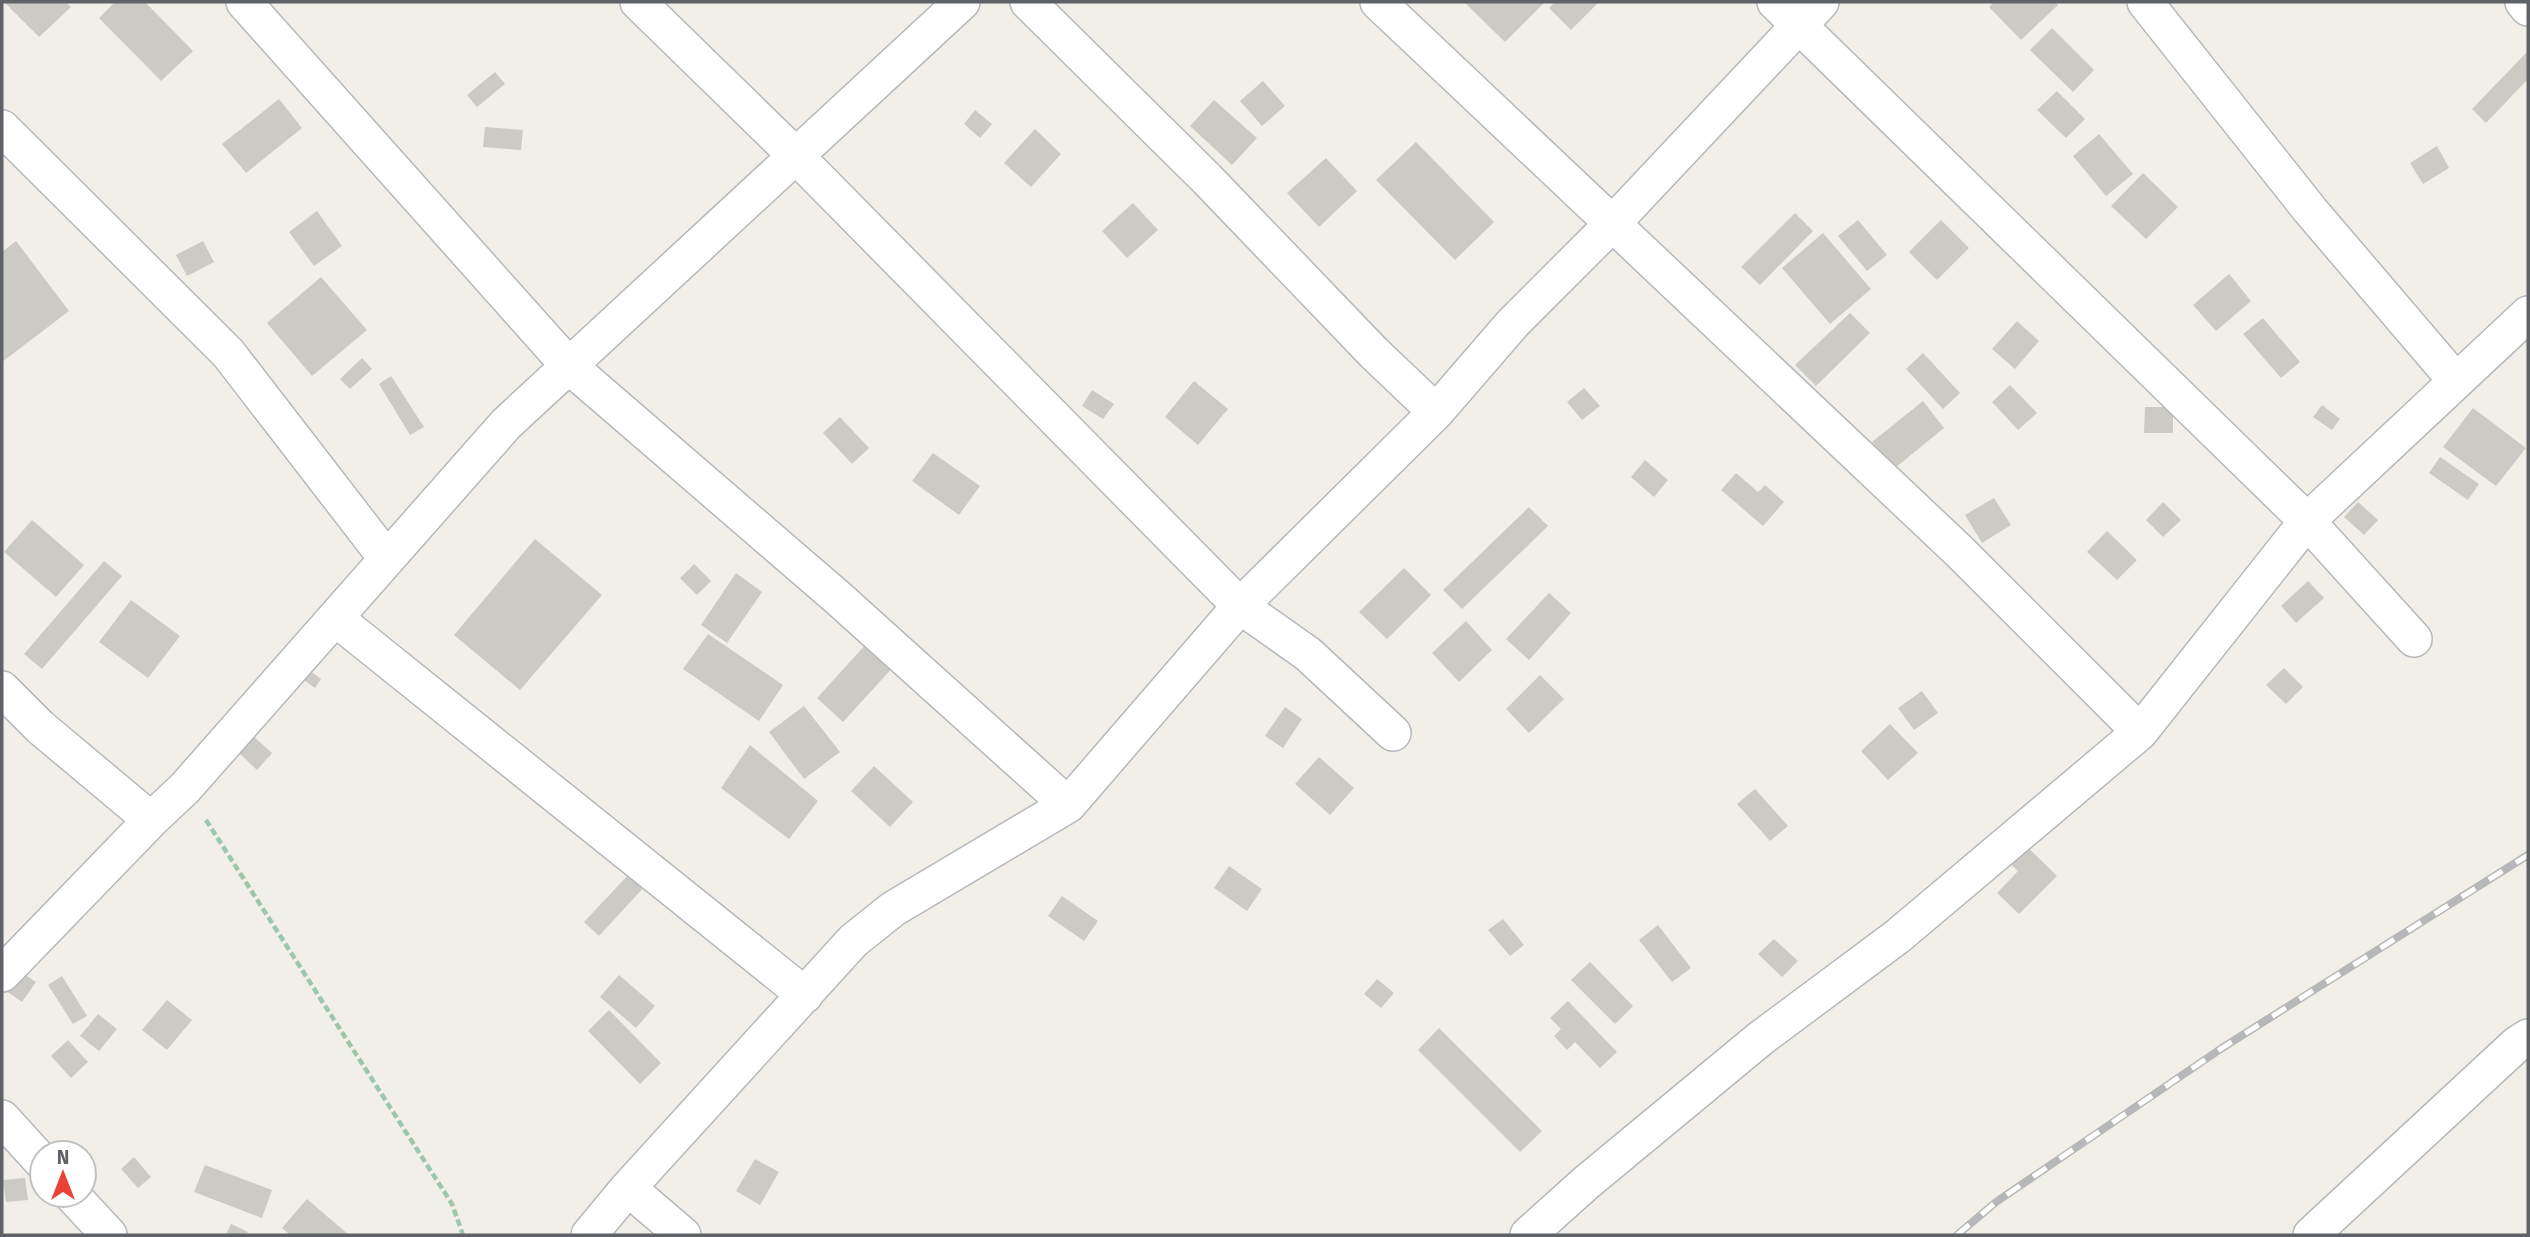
<svg xmlns="http://www.w3.org/2000/svg" width="2530" height="1237" font-family="'Fira Sans',sans-serif">
  <style>
    .building { fill: #cccac5 }
    .lines { fill: none; stroke-linecap: round; stroke-linejoin: round }
    .minor-casing { stroke: #b5b8bc; stroke-width: 38 }
    .path { stroke: #9cc7a9; stroke-width: 4.5; stroke-dasharray: 7 3.5; stroke-linecap: butt }
    .minor { stroke: #fff; stroke-width: 35 }
    .rail-casing { stroke: #b6b7b8; stroke-width: 8 }
    .rail { stroke: #fff; stroke-width: 5; stroke-dasharray: 16; stroke-linecap: butt }
  </style>
  <rect width="100%" height="100%" fill="#f1efe8"/>
  <path class="building" d="M4 2H65L71 7 39 37Z
    M115 2H145L193 51 161 81 99 18Z
    M1464 2H1545L1505 42Z
    M1555 2H1599L1571 30 1549 8Z
    M1994 2H2055L2058 5 2021 40 1989 7Z
    M2052 28 2094 70 2073 92 2030 50Z
    M2528 51V79L2486 123 2472 109Z
    M495 72 505 84 477 107 467 95Z
    M1263 81 1285 106 1262 126 1240 101Z
    M2057 91 2085 119 2066 138 2037 110Z
    M279 99 302 128 246 173 222 144Z
    M1214 100 1257 138 1232 165 1190 126Z
    M975 110 992 124 980 138 964 124Z
    M485 127 523 130 521 150 483 147Z
    M1035 129 1061 154 1031 187 1004 163Z
    M2099 134 2133 174 2106 196 2073 156Z
    M1416 142 1494 222 1455 260 1376 180Z
    M2437 146 2449 168 2423 184 2410 163Z
    M1326 158 1357 191 1319 227 1287 193Z
    M2143 173 2178 207 2146 239 2111 206Z
    M1133 203 1158 230 1127 258 1102 231Z
    M317 211 342 246 314 266 289 232Z
    M1795 213 1813 231 1760 285 1741 267Z
    M1858 220 1887 255 1867 271 1838 236Z
    M1941 220 1969 248 1937 280 1909 252Z
    M1823 233 1871 289 1830 324 1782 268Z
    M16 241 69 311 2 362V252Z
    M203 241 214 262 187 276 176 255Z
    M2229 274 2251 301 2216 331 2193 305Z
    M321 277 367 330 312 376 267 323Z
    M1850 313 1870 333 1816 386 1795 365Z
    M2263 318 2300 362 2281 378 2243 334Z
    M2017 321 2039 341 2015 369 1992 349Z
    M1923 353 1960 393 1943 409 1906 369Z
    M362 358 372 369 350 389 340 379Z
    M391 376 424 427 410 435 379 384Z
    M1194 381 1228 409 1198 445 1165 417Z
    M2010 385 2037 413 2018 430 1992 402Z
    M1584 388 1600 406 1582 420 1567 402Z
    M1092 390 1114 404 1103 419 1082 406Z
    M1923 401 1944 428 1895 468 1872 442Z
    M2322 405 2340 419 2332 430 2313 417Z
    M2145 407H2173V433H2144Z
    M2473 408 2526 448 2496 486 2443 447Z
    M840 417 869 448 852 464 823 433Z
    M933 453 980 486 959 515 912 481Z
    M2440 457 2479 484 2468 500 2429 473Z
    M1645 460 1668 480 1654 497 1631 477Z
    M1736 473 1758 492 1765 485 1784 502 1763 526 1721 490Z
    M1994 498 2011 525 1982 543 1965 515Z
    M2163 502 2181 520 2163 537 2146 520Z
    M2358 502 2378 520 2364 535 2344 517Z
    M1529 507 1548 526 1462 609 1443 590Z
    M32 520 84 565 56 597 4 552Z
    M2107 531 2137 560 2117 580 2087 552Z
    M535 539 602 595 520 690 454 635Z
    M104 561 122 576 42 669 24 654Z
    M694 564 711 581 697 595 680 578Z
    M1404 568 1431 595 1387 639 1359 612Z
    M736 573 762 592 727 643 701 625Z
    M2308 581 2324 598 2296 623 2281 606Z
    M1549 593 1571 613 1529 660 1506 639Z
    M131 600 180 636 148 678 99 642Z
    M1466 621 1492 650 1459 682 1432 653Z
    M708 634 783 685 759 721 683 669Z
    M868 642 894 666 843 722 817 698Z
    M301 664 321 679 315 688 294 673Z
    M2284 668 2303 687 2286 704 2266 685Z
    M1540 675 1564 699 1529 733 1506 709Z
    M1922 691 1938 713 1914 730 1898 708Z
    M804 706 840 752 804 779 769 732Z
    M1285 707 1302 719 1283 748 1265 736Z
    M1890 724 1918 753 1888 780 1861 751Z
    M250 733 272 753 257 770 235 749Z
    M750 745 818 801 789 839 721 788Z
    M1319 757 1354 788 1330 815 1295 784Z
    M874 766 913 802 890 827 851 791Z
    M1755 789 1788 826 1770 841 1737 804Z
    M2016 836 2057 876 2019 914 1997 893 2018 871 1999 853Z
    M1229 866 1262 889 1247 911 1214 888Z
    M630 873 645 886 599 936 584 922Z
    M1062 896 1098 921 1084 941 1048 916Z
    M1503 919 1524 945 1510 956 1488 930Z
    M1658 925 1691 968 1672 982 1639 940Z
    M1774 939 1798 961 1782 977 1758 954Z
    M1590 962 1633 1006 1615 1024 1571 980Z
    M13 967 36 982 22 1002 2 988Z
    M619 975 655 1006 636 1028 600 997Z
    M62 976 87 1016 73 1024 48 985Z
    M1377 979 1394 993 1381 1008 1364 994Z
    M167 1000 192 1020 167 1050 142 1030Z
    M1568 1001 1617 1052 1600 1068 1575 1042 1567 1050 1554 1036 1561 1029 1550 1018Z
    M609 1010 661 1063 640 1084 588 1031Z
    M98 1014 117 1029 99 1051 80 1036Z
    M1439 1028 1542 1131 1520 1152 1418 1050Z
    M68 1040 88 1062 71 1078 51 1056Z
    M134 1157 151 1177 138 1188 121 1169Z
    M755 1159 779 1172 760 1205 736 1191Z
    M205 1165 272 1190 262 1218 194 1192Z
    M25 1178 28 1200 6 1202 3 1180Z
    M307 1199 349 1235H290L282 1228Z
    M231 1224 248 1232 246 1235H226Z"/>
  <g class="lines">
    <defs>
      <path id="minor" d="M244 2 569 366 837 597 1068 805
        M638 2 796 156 1240 606 1308 654 1393 733
        M1028 2 1207 179 1374 353 1436 412
        M1378 2 1960 552 2140 732
        M1775 2 2307 521 2414 639
        M2145 2 2310 210 2456 381
        M2523 2 2528 8
        M2 128 228 353 387 559
        M335 618 805 995
        M2 689 40 727 151 820
        M2 974 151 820 185 788 506 424 962 2
        M2 1118 42 1162
        M628 1188 683 1235
        M72 1195 109 1235
        M589 1235 628 1188 853 941 893 909 1068 805 1240 606 1436 412 1513 323 1612 224 1821 2
        M1528 1235 1587 1182 1761 1038 1898 936 2140 732 2307 521 2528 314
        M2311 1235 2517 1044 2528 1037"/>
    </defs>
    <use href="#minor" class="minor-casing"/>
    <path class="path" d="M206 820 452 1204 463 1235"/>
    <use href="#minor" class="minor"/>
    <defs>
      <path id="rail" d="M1957 1235 1996 1202 2222 1048 2528 855"/>
    </defs>
    <use href="#rail" class="rail-casing"/>
    <use href="#rail" class="rail"/>
  </g>
  <rect width="2530" height="1237" fill="none" stroke="#5f6368" stroke-width="7"/>
  <g transform="translate(63 1174)"><circle r="33" fill="#ffffff" stroke="#bfc1c3" stroke-width="2"/>
  <path d="M0-5L12 26L0 18L-12 26Z" fill="#ea4335"/>
  <text y="-10" font-size="19" font-weight="bold" text-anchor="middle" fill="#5f6368">N</text>
  </g>
</svg>
